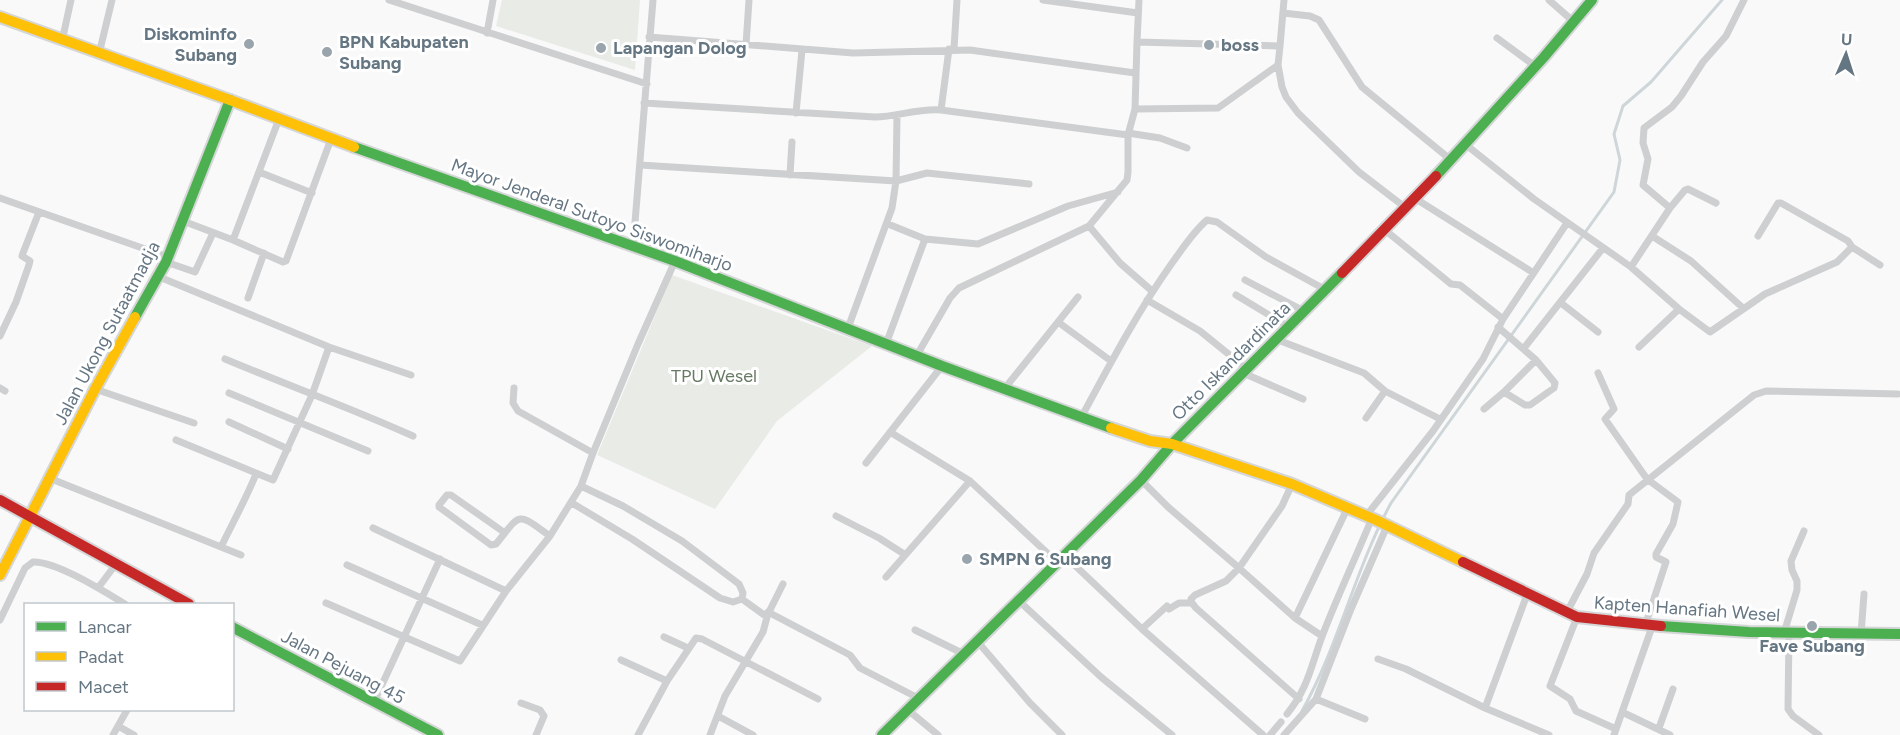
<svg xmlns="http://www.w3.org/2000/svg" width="1900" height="735" font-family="Figtree,sans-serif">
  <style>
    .green { fill: #e8ebe6 }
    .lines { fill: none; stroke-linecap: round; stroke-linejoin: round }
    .stream { stroke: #ced6d9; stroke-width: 3 }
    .fast-casing { stroke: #d5d6d7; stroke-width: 14 }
    .slow-casing { stroke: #d5d6d7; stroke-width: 14 }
    .jam-casing { stroke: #d5d6d7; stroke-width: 14 }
    .street { stroke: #cecfd0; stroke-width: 7 }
    .fast { stroke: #4caf50; stroke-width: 10 }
    .slow { stroke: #ffc107; stroke-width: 10 }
    .jam { stroke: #c62828; stroke-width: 10 }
    .poi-dot { fill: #99a4ac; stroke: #fff; stroke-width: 2 }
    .labels { text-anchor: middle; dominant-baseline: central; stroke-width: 6; stroke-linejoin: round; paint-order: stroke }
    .poi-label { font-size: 18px; font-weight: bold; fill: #657683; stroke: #fff; text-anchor: start }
    .street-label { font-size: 18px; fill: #657683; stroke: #fff }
    .park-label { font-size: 18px; fill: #687a64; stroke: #fff }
  </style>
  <rect width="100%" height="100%" fill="#f9f9f9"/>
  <path class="green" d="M502 0H640L635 70 496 26Z
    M672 275 872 346 777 421 715 509 597 455Z"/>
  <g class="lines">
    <path class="stream" d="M1302 711C1339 645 1355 569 1391 503L1614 192 1620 160 1614 134 1623 106 1651 82 1722 0"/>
    <defs>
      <path id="fast" d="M354 147 675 261 942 366 1111 428
        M1436 176 1544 57 1592 0
        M135 317 166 262 230 100
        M1661 626 1749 632 1900 634
        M232 627 438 735
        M882 735 1141 480 1172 444 1342 273"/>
      <path id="slow" d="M0 17 230 100 354 147
        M1111 428 1150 441 1172 444 1292 484 1376 520 1463 562
        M0 575 95 389 135 317"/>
      <path id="jam" d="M1342 273 1436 176
        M0 500 189 604
        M1463 562 1577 617 1661 626"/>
    </defs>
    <use href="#fast" class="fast-casing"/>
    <use href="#slow" class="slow-casing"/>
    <use href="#jam" class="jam-casing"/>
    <path class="street" d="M389 0 647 84
      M1043 0 1138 13
      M1139 0 1137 42 1280 46 1284 0
      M1549 0 1574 22
      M1283 13 1310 16 1319 20 1362 87 1451 160
      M487 33 493 0
      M649 37 853 53 970 50 1135 73
      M1497 38 1535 66
      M62 41 71 0
      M746 45 749 0
      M1280 46 1278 65 1282 87 1286 97 1298 113 1359 172 1406 208
      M954 49 957 0
      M99 54 112 0
      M644 103 875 117C897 117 918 108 941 110L1128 135
      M1135 109 1218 108 1278 65
      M941 110 949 49
      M796 113 802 50
      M1128 133 1160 138 1187 148
      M1465 144 1534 199 1631 267 1679 309 1710 332 1765 294 1837 262 1852 247 1880 265
      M640 165 896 181 927 173 1029 184
      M259 172 312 193
      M790 175 792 142
      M0 198 168 257
      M1416 199 1532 272
      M1670 208 1643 185 1648 159 1643 143 1644 128 1672 107 1681 96 1703 62 1726 36 1744 0
      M183 221 233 240 279 119
      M888 224 925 239 978 244 1068 206 1118 192
      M1089 226 1120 263 1152 291
      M1385 230 1451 284 1460 285 1503 319
      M1652 236 1691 261 1743 308
      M1758 236 1778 203H1781L1848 241 1852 247
      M233 240 283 262 286 261 331 139
      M633 247 653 0
      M166 262 195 272 213 233
      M1631 267 1670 208 1685 190 1688 189 1716 203
      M157 276 329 347 411 375
      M1245 280 1304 311
      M1236 295 1289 327
      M248 298 264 253
      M1147 300 1200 331 1247 369
      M1561 303 1598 332
      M1058 322 1111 361
      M1498 327 1536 360 1555 383 1554 388 1530 405H1525L1504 392
      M848 328 892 208 896 181 897 115
      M0 336 16 302 29 265 30 261 22 256 23 253 39 212
      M1278 340 1364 373 1385 391 1440 419
      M886 344 925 239
      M1639 347 1679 309
      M1524 348 1603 248
      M917 355 950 298 959 288 1089 226 1127 180 1128 172V135L1135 109 1137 42
      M225 359C287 385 351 408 413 436
      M1243 373 1303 399
      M1598 373 1614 409 1605 419 1647 479 1678 502 1673 524 1656 554V557L1666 562 1646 623
      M0 388 5 391
      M514 388 513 403 518 411 593 453
      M1005 388 1078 297
      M95 389 194 423
      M229 393 368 451
      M1484 409 1504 392 1536 360
      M1082 416C1110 364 1138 311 1172 263 1183 248 1193 232 1207 220L1217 222 1266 257 1326 290
      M1366 418 1385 391
      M229 422 288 449
      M890 432 970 481 1058 563
      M176 440 273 480 312 395 329 347
      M866 463 942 366
      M49 478 241 555
      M1141 480 1168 507 1239 568 1282 506 1292 484
      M581 486 623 506 682 541 739 584 743 593 742 599
      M572 503 632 539 720 598 733 602 742 599 767 617 763 632 725 696 710 735
      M836 516 879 538 904 554
      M1366 516 1433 431 1483 359 1503 319 1567 223
      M373 528 506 591
      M505 533 451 495H447L439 505V507L491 545 496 544C522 512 516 512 550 536
      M221 547C233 522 246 499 256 474
      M1065 556 1142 629 1263 735
      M347 565 482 625
      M886 577 970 481
      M98 588 116 564
      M1018 600 1101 677 1172 735
      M326 603 460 661 506 591 550 536 581 486 593 453 638 344 675 261
      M768 612 850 655 860 668 920 699
      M1567 612 1587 574 1594 553 1628 504 1629 495 1754 395 1766 391 1898 394
      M768 614 783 584
      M1577 617 1550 686 1570 699 1576 711 1616 729
      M1295 618 1348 507
      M0 620 25 568 33 562C56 561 105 592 125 604
      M1142 629 1167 606 1169 609 1179 603H1192
      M915 630 964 654
      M1784 633 1797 590V581L1792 570 1791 561 1804 531
      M1789 633 1788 709 1793 716 1819 735
      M1861 634 1864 594
      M664 637 688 648
      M977 641 1030 703 1062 735
      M1378 659 1406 669 1485 708 1549 735
      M621 660 667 681
      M1299 699 1196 608 1192 603 1191 599 1195 595 1226 581 1239 568 1295 618 1322 636
      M1316 699 1351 609 1387 526
      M374 702 440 559
      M521 703 540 710 544 716 536 735
      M1485 708 1528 592
      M908 710 938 735
      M1622 712 1670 735
      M1287 714C1309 687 1311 665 1323 634 1338 595 1356 557 1372 518
      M718 716 753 735
      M118 726 134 735
      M1659 728 1673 689
      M113 735 127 710
      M638 735 667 681 696 638 702 639 818 699
      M1270 735 1281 722
      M1284 735 1316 699 1365 719
      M1614 735 1653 624"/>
    <use href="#fast" class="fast"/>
    <use href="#slow" class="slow"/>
    <use href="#jam" class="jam"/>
  </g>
  <g class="poi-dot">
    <circle cx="249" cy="44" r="6"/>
    <circle cx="1209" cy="45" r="6"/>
    <circle cx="601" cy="48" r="6"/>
    <circle cx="327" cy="52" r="6"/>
    <circle cx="967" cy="559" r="6"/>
    <circle cx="1812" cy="626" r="6"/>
  </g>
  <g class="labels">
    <g class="poi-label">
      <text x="237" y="34" text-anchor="end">Diskominfo<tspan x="237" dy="21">Subang</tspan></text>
      <text x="339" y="42">BPN Kabupaten<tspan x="339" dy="21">Subang</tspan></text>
      <text x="1221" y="45">boss</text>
      <text x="613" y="48">Lapangan Dolog</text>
      <text x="979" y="559">SMPN 6 Subang</text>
      <text x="1812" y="646" text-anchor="middle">Fave Subang</text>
    </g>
    <g class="street-label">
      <text transform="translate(592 215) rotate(20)">Mayor Jenderal Sutoyo Siswomiharjo</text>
      <text transform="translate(107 333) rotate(-62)">Jalan Ukong Sutaatmadja</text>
      <text transform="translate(1231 361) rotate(-45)">Otto Iskandardinata</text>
      <text transform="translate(1687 609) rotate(4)">Kapten Hanafiah Wesel</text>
      <text transform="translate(343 667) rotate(28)">Jalan Pejuang 45</text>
    </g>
    <g class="park-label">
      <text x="714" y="376">TPU Wesel</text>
    </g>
  </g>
  <rect x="24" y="603" width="210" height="108" fill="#ffffff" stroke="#c1c8cd" stroke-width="1.5"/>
  <rect x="36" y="622" width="30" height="9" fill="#4caf50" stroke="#c1c8cd" stroke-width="1.5"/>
  <text x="78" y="633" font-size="18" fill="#657683">Lancar</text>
  <rect x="36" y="652" width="30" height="9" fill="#ffc107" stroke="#c1c8cd" stroke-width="1.5"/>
  <text x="78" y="663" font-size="18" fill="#657683">Padat</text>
  <rect x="36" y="682" width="30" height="9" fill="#c62828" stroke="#c1c8cd" stroke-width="1.5"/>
  <text x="78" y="693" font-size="18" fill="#657683">Macet</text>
  <g transform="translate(1846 54) rotate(3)" stroke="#ffffff" stroke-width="4.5" paint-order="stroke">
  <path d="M0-4.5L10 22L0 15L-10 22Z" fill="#657683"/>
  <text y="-9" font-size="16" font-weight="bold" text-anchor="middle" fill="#657683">U</text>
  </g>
</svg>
